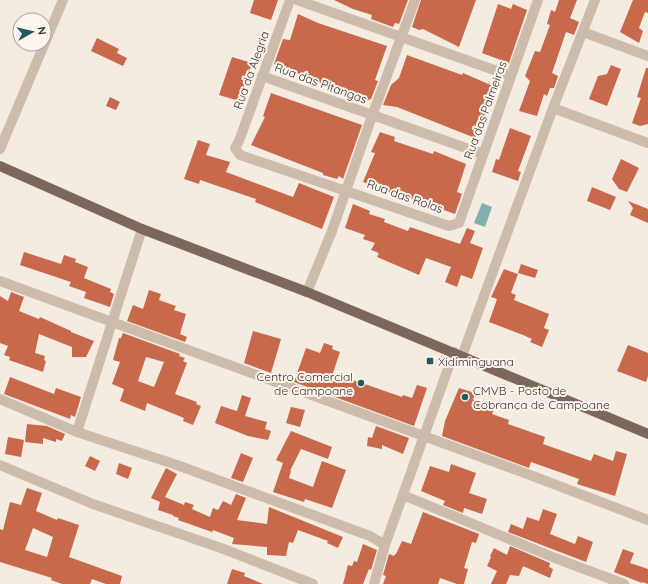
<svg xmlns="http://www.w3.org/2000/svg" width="648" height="584" font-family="Quicksand,sans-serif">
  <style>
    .water { fill: #7fb0b2 }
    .building { fill: #c8694b; fill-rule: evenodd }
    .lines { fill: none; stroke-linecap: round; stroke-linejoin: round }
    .minor { stroke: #cdbbac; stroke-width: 10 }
    .primary { stroke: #7d675c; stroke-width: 10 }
    .poi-dot { fill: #1f5a5e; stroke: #fbf5ee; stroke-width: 1.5 }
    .labels { text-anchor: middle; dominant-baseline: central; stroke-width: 4; stroke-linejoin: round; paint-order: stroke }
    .street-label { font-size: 12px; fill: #3b302b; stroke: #fbf5ee }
    .poi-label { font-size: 12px; fill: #3b302b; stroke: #fbf5ee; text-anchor: start }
  </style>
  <rect width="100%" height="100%" fill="#f4ebe1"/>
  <path class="water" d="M482 203 492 207 485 227 474 223Z"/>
  <path class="building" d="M254 0H278L271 20 250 13Z
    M334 0H408L399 24 395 23 393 27 371 19 372 15 353 9Z
    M421 0H476L459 47 423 29 419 30 412 27Z
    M559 0H577L570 18 579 22 574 35 566 32 552 73 558 76 554 88H550L547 96 544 94 537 116 519 111 530 81 525 76 535 51 540 52 550 25 547 24 551 10 555 12Z
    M633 0H648V13L645 12 639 28 643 31 639 43 620 32Z
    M498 4 511 9 513 4 527 10 509 63 482 53Z
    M298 14 318 23 387 46 375 80 378 81 371 99 363 102 340 95 341 91 274 64 283 39 290 40Z
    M97 38 119 49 117 53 127 58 123 66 91 51Z
    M407 55 462 75 463 73 493 86 484 118 475 138 397 107 383 105 391 85 399 78Z
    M232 57 252 63 239 101 219 95Z
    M611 65 621 69 607 106 589 99 598 76 607 74Z
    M646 68H648V124L640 126 632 123 641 98 637 97Z
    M271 93 362 125 343 179 339 176 337 179 323 175V173L251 145 265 117 263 116Z
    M110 97 120 102 116 110 106 106Z
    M510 128 531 136 518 171 521 172 518 181 492 172 496 159 499 160Z
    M380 132 395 137 394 141 433 154 434 151 466 164 457 192 462 194 455 214 402 195V197L363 182 375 153 371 152Z
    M198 140 210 144 206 155 230 162 226 172 293 197 299 183 334 197 322 229 255 202 256 199 200 180 199 184 184 179Z
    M621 159 639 168 627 192 619 189 612 179Z
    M592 187 616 197 610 210 587 201Z
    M628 201 648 209V223L630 215 633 208Z
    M353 204 370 211 369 214 385 219 384 222 408 231 410 227 460 244 467 228 475 231 470 243 483 248 472 279 461 275 457 287 445 282 451 267 426 258 419 275 377 257 379 253 371 250 375 243 363 239 365 235 345 228Z
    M24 252 61 264 64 255 76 259 75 262 88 267 84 278 111 289 110 292 114 294 110 307 84 298 86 292 69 286 71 282 20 265Z
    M521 264 538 270 535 278 518 273Z
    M504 269 518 274 511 293 516 295 514 300 549 314 544 328 549 330 542 347 530 342 532 339 523 335 489 322 497 299 491 297Z
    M149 290 161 294 159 300 176 306 174 310 186 314 180 334 187 337 185 342 127 321 133 305 143 309Z
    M11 292 24 297 19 311 39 319 40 317 71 331V332L94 341 86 357H72V347L39 334 35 353 45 356 44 360 46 361 43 372 9 360 10 357 4 355 8 346 0 343V296L8 301Z
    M253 331 281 339 271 373 244 363Z
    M123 333 180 354 179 356 185 358 183 361 187 363 175 394 197 402 196 404 201 406 193 425 183 421 184 418 147 403 145 411 120 401 124 389 112 384 120 362 113 360 119 338H121ZM146 357 164 362 154 387 138 381Z
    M324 343 333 346 332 349 340 352 333 373 402 397 403 395 412 398 417 385 427 388 414 426 294 382 306 348 320 353Z
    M628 345 648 353V376L646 382 617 371Z
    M10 377 54 394 56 388 81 397 75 417 71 415 70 419 4 394Z
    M459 388 475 393 473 400 495 407 492 414 509 420 508 424 545 437 543 444 591 461 594 454 613 461 616 451 627 454 615 496 577 484 579 479 531 462 529 468 442 436 445 421Z
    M242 395 251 398 245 416 267 422 265 429 271 431 268 440 248 436 215 423 221 406 237 411Z
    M291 407 305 410 300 427 286 423Z
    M27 424 47 426 65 434 62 441 56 439V442L43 438V444L25 442Z
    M376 426 409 438 403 454 382 445V449L367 446 368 437 372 438Z
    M291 431 332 447 328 459 301 449 290 471H291L289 478 313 487 322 461 346 470 332 508 305 499 304 502 273 492 283 463 276 460Z
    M8 437 24 440 21 457 5 454Z
    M241 453 253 458 243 482 231 478Z
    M90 456 100 461 95 471 85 466Z
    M119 463 132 468 128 479 116 474Z
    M451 464 476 473 469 493 487 499 482 514 464 508 463 513 443 505 445 501 421 491 430 466 449 472Z
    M166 468 177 474 165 497 184 505 185 502 194 505 192 509 210 517 213 508 218 510 223 501 231 505 236 494 246 498 237 520 267 524 269 507 343 537 338 548 327 543 328 541 298 530 293 543 289 542 286 556 267 555V547L232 544 234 538 213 530 212 532 178 520 179 518 173 516V515L158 510 160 502 151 498Z
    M27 488 42 493 36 511 57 520 58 518 79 525 69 557 122 576 120 584H106L92 579 90 584H62L51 580 52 578 0 562V529L3 530 10 502 21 505ZM33 528 53 537 47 557 25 550Z
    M543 509 557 514 550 534 575 544 578 536 593 542 586 562 508 532 511 524 523 529 527 517 539 521Z
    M423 512 479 534 476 543 472 542 464 568 468 569 464 584H457L440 578 438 584H383L386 576 383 575 389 554 394 556 395 554H396L402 541 411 544Z
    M363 544 377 550 371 570 369 569 363 584H343L348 565 352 566 354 561 357 562Z
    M510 546 550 563 549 567 553 569 550 578 523 566 519 576 510 575 506 584H491L497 571 487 566 491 557 490 556 494 548 507 555Z
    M623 549 634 553 630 563 648 569V584L642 582V583L614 572Z
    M232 569 245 573 244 576 263 584H227Z"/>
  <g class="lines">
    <path class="minor" d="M290 0 239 141 235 148 240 155 449 226 459 223 538 0
      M297 0 511 76
      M583 32 648 56
      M262 76 483 154
      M553 108 648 143
      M0 149 63 0
      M0 281 530 475 648 520
      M307 292 332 231 372 116 415 0
      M462 356 553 108 595 0
      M0 399 77 432 177 465 370 536 385 545
      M77 432 142 229
      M0 465 93 504 221 548 313 584
      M403 495 555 558 624 584
      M374 584 385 545 454 352"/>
    <path class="primary" d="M0 166 142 229 307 292 648 434"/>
  </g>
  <g class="poi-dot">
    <rect x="426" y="357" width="8" height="8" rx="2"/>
    <circle cx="361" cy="383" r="4"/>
    <circle cx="465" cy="397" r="4"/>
  </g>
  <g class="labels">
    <g class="street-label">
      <text transform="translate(251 70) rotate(-70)">Rua da Alegria</text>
      <text transform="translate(321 83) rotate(20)">Rua das Pitangas</text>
      <text transform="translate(485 110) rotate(-70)">Rua das Palmeiras</text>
      <text transform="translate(405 196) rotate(19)">Rua das Rolas</text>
    </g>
    <g class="poi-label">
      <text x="438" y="361">Xidiminguana</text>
      <text x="353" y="376" text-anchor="end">Centro Comercial<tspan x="353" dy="14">de Campoane</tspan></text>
      <text x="473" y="390">CMVB - Posto de<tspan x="473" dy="14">Cobrança de Campoane</tspan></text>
    </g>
  </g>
  <g transform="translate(32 32) rotate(82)"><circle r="19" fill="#fbf5ee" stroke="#aea6a0"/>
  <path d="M0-3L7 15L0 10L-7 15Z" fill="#1f5a5e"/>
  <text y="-6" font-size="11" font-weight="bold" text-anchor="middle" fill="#3b302b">N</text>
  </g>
</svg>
